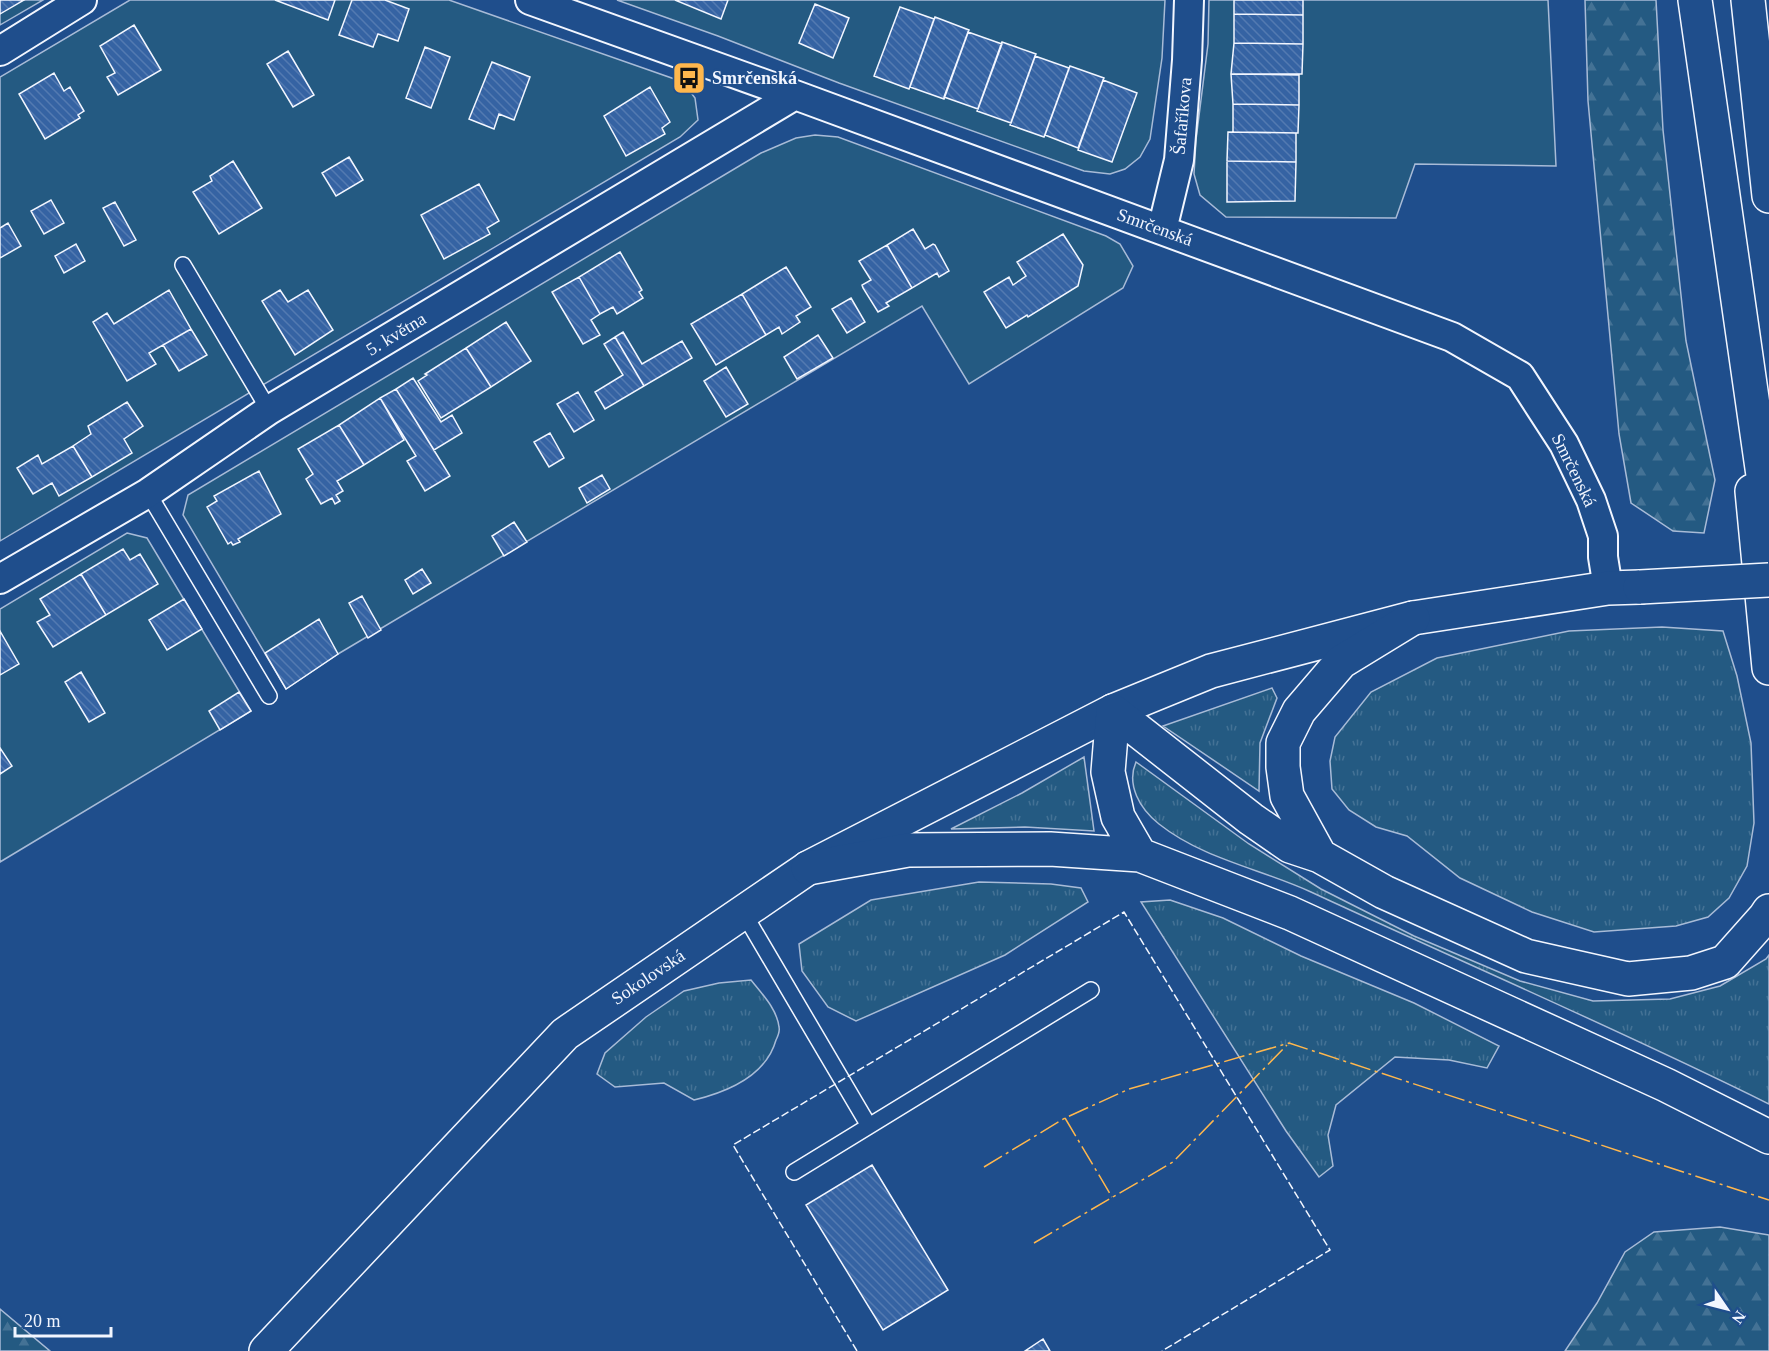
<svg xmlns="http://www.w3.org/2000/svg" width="1769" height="1351" font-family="'Times New Roman',serif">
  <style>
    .grass { fill: url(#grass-tufts); stroke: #a8bbd7; stroke-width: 1.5 }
    .forest { fill: url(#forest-firs); stroke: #a8bbd7; stroke-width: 1.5 }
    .garden { fill: #245a82; stroke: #a8bbd7; stroke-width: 1.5 }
    .building { fill: url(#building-back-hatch); stroke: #f2f6ff; stroke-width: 1.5 }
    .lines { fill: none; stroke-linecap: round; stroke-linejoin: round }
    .lane-casing { stroke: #f2f6ff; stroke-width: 18 }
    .street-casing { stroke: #f2f6ff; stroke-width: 32 }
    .secondary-casing { stroke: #f2f6ff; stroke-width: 36 }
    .highway-casing { stroke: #f2f6ff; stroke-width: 36 }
    .lane { stroke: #1f4e8c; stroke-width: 15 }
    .street { stroke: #1f4e8c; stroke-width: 28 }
    .secondary { stroke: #1f4e8c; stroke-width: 33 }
    .highway { stroke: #1f4e8c; stroke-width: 33 }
    .secondary-bridge-casing { stroke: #f2f6ff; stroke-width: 36; stroke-linecap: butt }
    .secondary-bridge { stroke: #1f4e8c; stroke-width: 33 }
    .fence { stroke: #f2f6ff; stroke-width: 1.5; stroke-dasharray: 8 3; stroke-linecap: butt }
    .power { stroke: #ffb74d; stroke-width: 1.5; stroke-dasharray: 21 4.5 3 4.5; stroke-linecap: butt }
    .labels { text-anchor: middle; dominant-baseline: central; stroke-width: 4.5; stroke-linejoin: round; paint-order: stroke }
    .poi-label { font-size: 18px; font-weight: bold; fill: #f2f6ff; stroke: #1f4e8c; text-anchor: start }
    .street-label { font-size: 18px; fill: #f2f6ff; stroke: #1f4e8c }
  </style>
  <defs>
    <pattern id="grass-tufts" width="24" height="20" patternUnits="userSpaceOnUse" patternTransform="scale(1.5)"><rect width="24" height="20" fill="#245a82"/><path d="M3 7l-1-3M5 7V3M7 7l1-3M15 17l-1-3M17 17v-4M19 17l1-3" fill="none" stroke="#447295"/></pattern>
    <pattern id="forest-firs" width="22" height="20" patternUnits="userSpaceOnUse" patternTransform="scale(1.5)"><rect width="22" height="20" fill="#245a82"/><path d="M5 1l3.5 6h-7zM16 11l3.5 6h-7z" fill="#447295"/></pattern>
    <pattern id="building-back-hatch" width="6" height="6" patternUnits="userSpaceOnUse" patternTransform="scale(1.5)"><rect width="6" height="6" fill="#3563a3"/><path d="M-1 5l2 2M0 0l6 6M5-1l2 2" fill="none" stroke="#537ab1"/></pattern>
  </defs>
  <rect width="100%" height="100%" fill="#1f4e8c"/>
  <path class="grass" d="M1662 627 1723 631 1737 676 1751 743 1754 823 1747 866 1729 898 1708 917 1676 926 1594 932 1532 912 1460 878 1407 836 1376 827 1349 810 1332 789 1330 761 1335 737 1371 692 1437 658 1569 631Z
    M1272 688 1277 698 1260 743 1259 791 1163 726Z
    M1084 757 1094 831 1025 827 951 829 1022 793Z
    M1136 762 1249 844 1321 889 1414 936 1520 981 1593 1001 1670 999 1720 986 1766 959 1769 955V1104C1618 1029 1464 963 1311 892 1261 869 1203 859 1159 824 1140 809 1126 785 1136 762Z
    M979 882 1051 884 1081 888 1088 902 1005 955 856 1021 828 1007 802 971 799 944 871 900Z
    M1170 900 1223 918 1301 956 1414 1003 1499 1046 1487 1068 1449 1060 1395 1057 1336 1105 1328 1135 1333 1166 1319 1177 1286 1131 1141 902Z
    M751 980C762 994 777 1009 779 1027 780 1031 778 1036 776 1040 766 1076 727 1092 694 1100L664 1083 615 1087 597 1074 605 1053 646 1017 684 991 719 983Z"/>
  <path class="forest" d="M1585 0H1656L1663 130 1686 341 1715 480 1704 533 1673 531 1631 503 1619 434 1588 101Z
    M1720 1227 1769 1235V1351H1565L1597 1303 1625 1252 1654 1232Z
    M0 1309 50 1351H0Z"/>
  <path class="garden" d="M0 0H43L0 25Z
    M130 0H449L683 82 695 98 698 120 680 137C452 270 226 406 0 541V77Z
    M617 0H1165L1162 58 1150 139 1140 157 1125 169 1110 174 1084 171 839 83 718 36Z
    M1209 0H1548L1556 166 1415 164 1396 218 1226 217 1200 195 1194 174 1196 140 1208 44Z
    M815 135 838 137 1106 236 1120 244 1133 266 1123 288 969 384 922 306 338 654 286 689 183 515 188 495 761 153 796 138Z
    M127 533 147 538 251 711 0 862V609Z"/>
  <path class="building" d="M0 0H24L0 14Z
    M275 0H335L328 20Z
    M352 0H385L409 9 398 41 378 34 373 47 339 35Z
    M675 0H728L721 19Z
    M1234 0H1303V15L1234 14Z
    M815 4 849 18 833 58 799 43Z
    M900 7 934 19 909 89 874 76Z
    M1234 14 1303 15V44L1234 43Z
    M935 17 969 30 944 99 910 87Z
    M134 25 161 70 118 95 107 77 115 73 100 46Z
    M968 32 1002 44 978 109 944 97Z
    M1002 42 1036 54 1011 123 977 111Z
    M1234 43 1303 44 1302 74H1231Z
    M425 47 450 57 431 108 406 98Z
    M288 51 314 95 293 107 267 64Z
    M1035 56 1069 68 1044 137 1010 125Z
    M492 62 530 77 514 120 499 114 494 129 469 119Z
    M1070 66 1104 78 1078 148 1045 135Z
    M54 73 64 91 70 87 84 111 78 115 80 118 45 139 19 94Z
    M1231 74 1299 75V105L1233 104Z
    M1103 80 1137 93 1112 162 1078 150Z
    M650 87 670 122 662 128 665 134 626 156 604 116Z
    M1233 104 1299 105 1298 133 1233 132Z
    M1228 132 1296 133V162L1227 161Z
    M349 157 363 180 336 196 322 173Z
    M233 161 262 208 219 234 193 192 212 181 210 176Z
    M1227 161 1296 162 1295 201 1227 202Z
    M479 184 499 221 487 228 490 234 444 259 421 215Z
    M51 200 64 223 44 234 31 211Z
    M115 202 136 240 124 246 103 208Z
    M8 223 21 246 0 258V228Z
    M913 229 925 249 933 244 935 245 949 271 939 277 937 273 912 288 887 245Z
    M1063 234 1083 265 1078 286 1028 317 1027 315 1006 328 984 292 1009 277 1013 285 1026 276 1017 262Z
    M76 244 85 261 64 273 55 256Z
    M887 245 912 288 886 303 889 306 878 312 863 288 862 285 871 280 859 261Z
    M620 252 642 290 639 292 643 298 617 314 613 307 600 314 579 277Z
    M786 267 811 307 796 316 800 322 782 334 779 327 766 335 742 294Z
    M579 277 600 314 591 320 600 335 583 344 552 292Z
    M169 290 191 329 149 353 156 364 127 381 93 322 107 313 114 324Z
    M280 290 288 302 308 290 333 330 295 355 262 301Z
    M742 294 766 335 716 365 691 324Z
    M851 298 865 322 847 333 832 309Z
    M506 322 531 361 491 387 466 348Z
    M191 329 207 355 179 371 163 345Z
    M623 332 642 364 682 341 692 358 644 386 615 337Z
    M818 335 833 358 797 379 784 357Z
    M615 337 644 386 605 409 595 392 623 375 604 344Z
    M466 348 491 387 441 418 418 381 427 375 425 374Z
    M726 367 748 404 726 417 704 381Z
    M413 378 441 422 452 415 462 433 434 450 396 389Z
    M396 389 450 476 425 491 407 461 416 456 380 398Z
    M578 392 594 420 574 432 557 404Z
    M380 398 404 440 364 465 339 425Z
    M127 402 143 426 124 439 132 453 92 477 73 446 91 434 88 426Z
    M339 425 364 465 337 481 343 491 336 495 340 501 335 504 332 498 321 504 306 479 313 474 298 449Z
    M550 433 564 458 549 467 534 442Z
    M73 446 92 477 59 496 52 483 33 494 17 468 38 455 42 464Z
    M259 471 281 514 238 539 240 542 233 545 231 542 228 544 207 507 217 501 214 496Z
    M602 475 610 489 587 503 579 488Z
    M514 522 527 542 504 556 492 536Z
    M123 549 130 560 140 554 158 584 106 615 81 574Z
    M422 569 431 583 413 594 405 580Z
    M81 574 106 615 53 647 37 622 50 615 40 599Z
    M362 596 381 630 368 638 349 603Z
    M184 599 202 629 167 650 149 620Z
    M319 619 338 654 286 689 265 653Z
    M0 631 19 664 0 675Z
    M81 672 105 713 89 722 65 682Z
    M239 692 251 711 220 730 209 711Z
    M0 748 12 766 0 774Z
    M872 1165 948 1290 883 1330 806 1205Z
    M1043 1339 1050 1351H1025Z"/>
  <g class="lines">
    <defs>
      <path id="lane" d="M183 265 269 410
        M148 493 269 696
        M743 912 869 1126
        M794 1172 1091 990"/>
      <path id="street" d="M530 0 795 95 1452 337 1520 376 1564 444 1591 500 1603 536V557L1608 588
        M0 51 82 0
        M1162 230 1179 160 1187 60 1189 0
        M0 579 148 493 269 410 795 95"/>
      <path id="secondary" d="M266 1351 565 1034 808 868 1113 711 1211 671 1413 618 1608 588 1640 587"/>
      <path id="highway" d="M1695 0 1769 517
        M1748 0 1769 196
        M1752 491 1769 668
        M1113 711 1251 819 1290 846 1320 856 1384 892 1526 956 1628 979 1691 973 1725 962 1765 917 1769 911
        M1113 711 1108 772 1118 817 1140 855
        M1320 856 1287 796 1283 767V743L1299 711 1341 662 1413 618
        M808 868 908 850 1050 849 1140 855 1290 913 1666 1085 1769 1137"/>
    </defs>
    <use href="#lane" class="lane-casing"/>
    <use href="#street" class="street-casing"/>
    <use href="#secondary" class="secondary-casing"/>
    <use href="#highway" class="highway-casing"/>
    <use href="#lane" class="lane"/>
    <use href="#street" class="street"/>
    <use href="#secondary" class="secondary"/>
    <use href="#highway" class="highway"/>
    <defs>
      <path id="secondary-bridge" d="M1640 587 1769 580"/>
    </defs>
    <use href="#secondary-bridge" class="secondary-bridge-casing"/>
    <use href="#secondary-bridge" class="secondary-bridge"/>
    <path class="fence" d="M857 1351 733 1145 1124 912 1330 1250 1162 1351"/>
    <path class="power" d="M1065 1118 1112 1197
      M984 1167 1065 1118 1129 1089 1289 1043 1769 1200
      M1034 1243 1173 1162 1287 1045"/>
  </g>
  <defs>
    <symbol id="bus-square" viewBox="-11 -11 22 22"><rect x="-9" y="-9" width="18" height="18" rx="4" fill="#ffb74d" stroke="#1f4e8c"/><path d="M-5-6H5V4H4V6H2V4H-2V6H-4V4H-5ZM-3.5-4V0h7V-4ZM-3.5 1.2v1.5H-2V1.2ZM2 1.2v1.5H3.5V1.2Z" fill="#111"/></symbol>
  </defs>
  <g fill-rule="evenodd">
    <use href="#bus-square" x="670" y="59" width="38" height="38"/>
  </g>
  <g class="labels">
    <g class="poi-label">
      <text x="712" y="78">Smrčenská</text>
    </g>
    <g class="street-label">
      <text transform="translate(1182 116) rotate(-85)">Šafaříkova</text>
      <text transform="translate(1155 227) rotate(20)">Smrčenská</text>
      <text transform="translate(396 334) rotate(-31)">5. května</text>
      <text transform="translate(1574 470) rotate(64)">Smrčenská</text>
      <text transform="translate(648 977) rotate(-34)">Sokolovská</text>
    </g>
  </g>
  <g transform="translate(1727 1309) rotate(125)" stroke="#1f4e8c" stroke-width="4.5" paint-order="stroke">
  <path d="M0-4.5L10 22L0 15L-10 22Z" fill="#f2f6ff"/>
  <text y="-9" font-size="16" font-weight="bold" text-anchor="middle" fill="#f2f6ff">N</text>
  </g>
  <path d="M15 1327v9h96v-9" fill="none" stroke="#f2f6ff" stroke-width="3"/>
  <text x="24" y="1327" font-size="18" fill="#f2f6ff" stroke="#1f4e8c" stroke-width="4.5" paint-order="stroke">20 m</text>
</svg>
